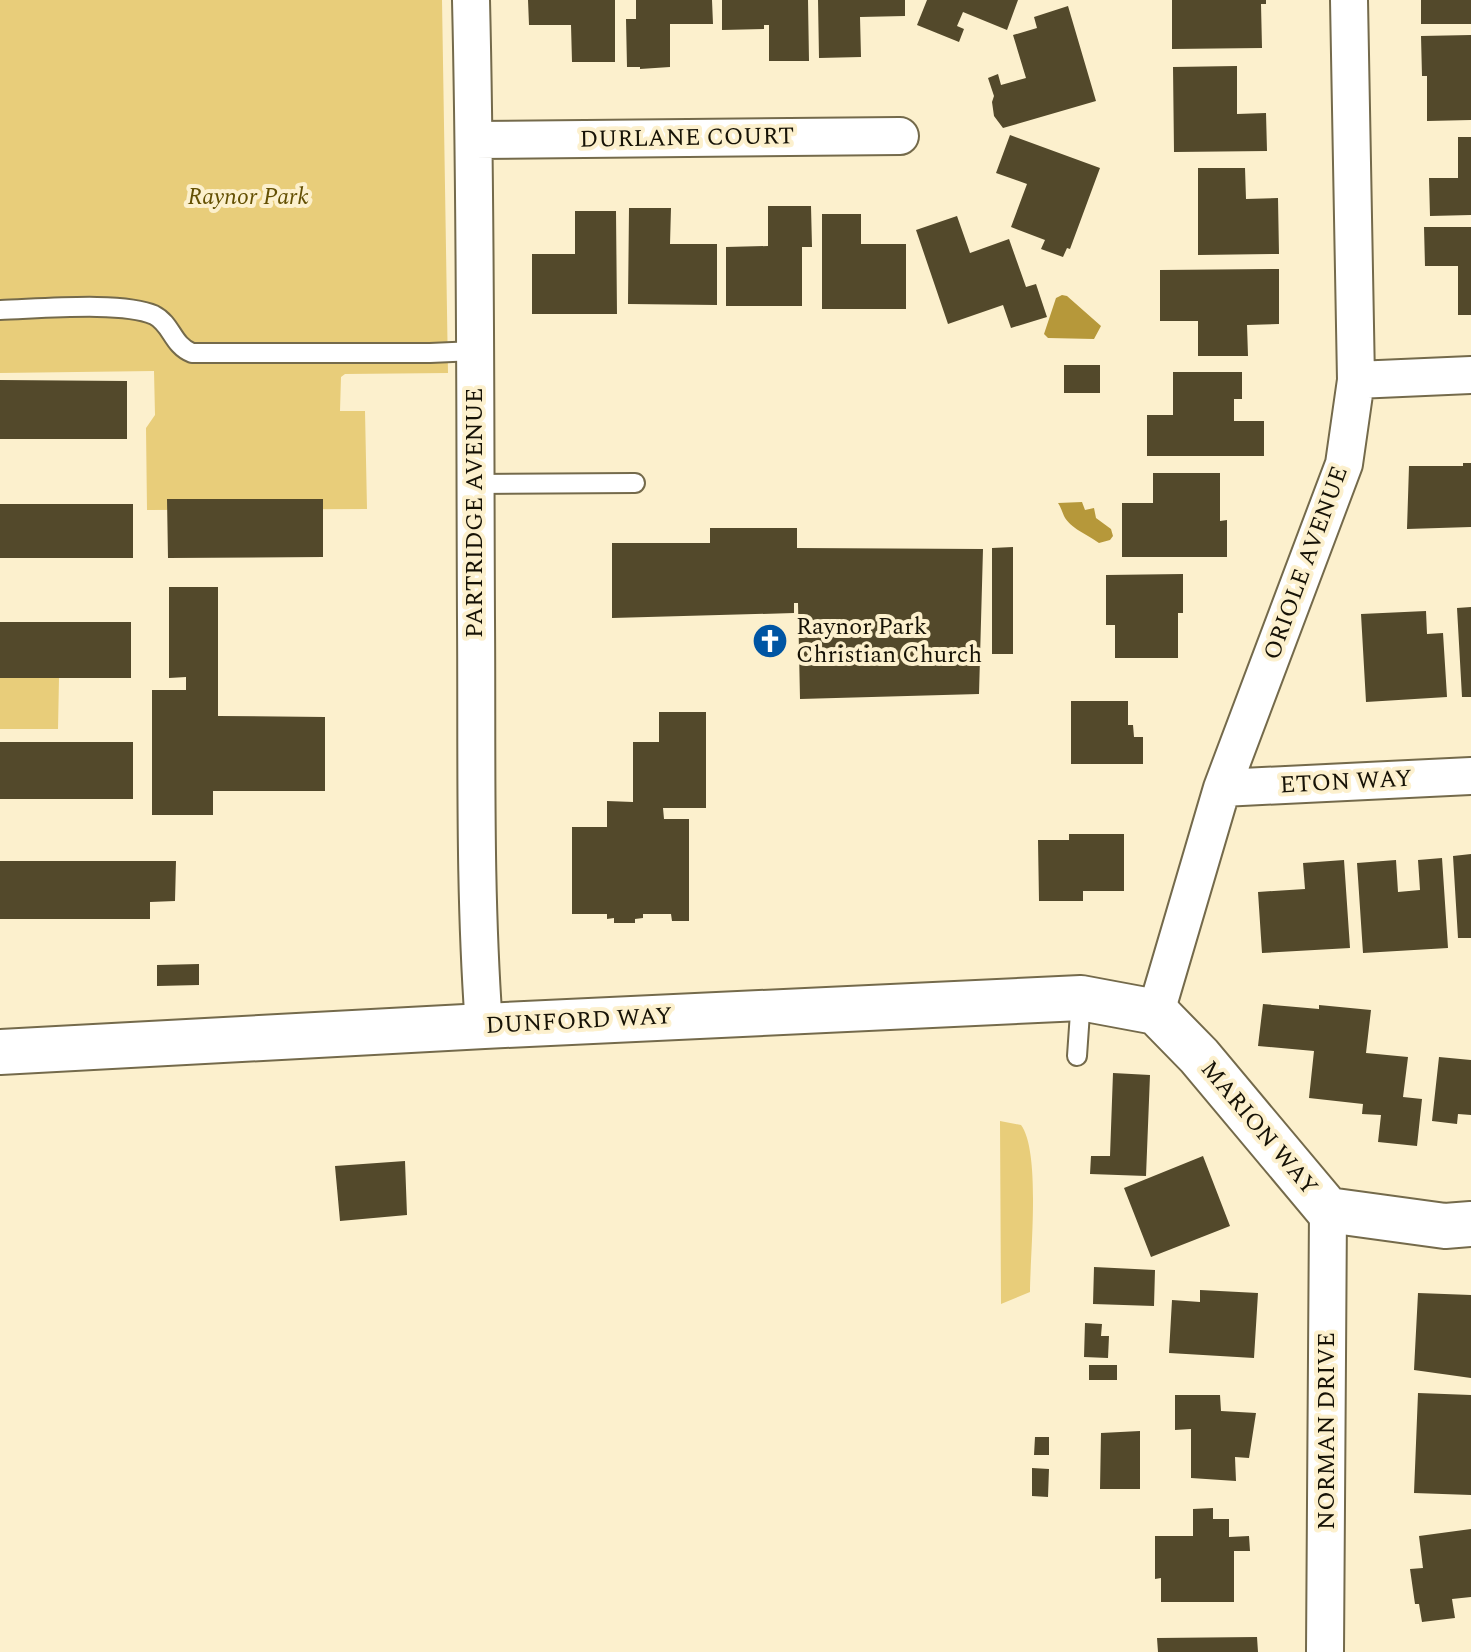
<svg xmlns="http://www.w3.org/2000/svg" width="1471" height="1652" font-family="Spectral,serif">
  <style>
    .green { fill: #e8cd7a }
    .water { fill: #b6983a }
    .building { fill: #53492b }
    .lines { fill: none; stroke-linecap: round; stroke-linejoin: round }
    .lane-casing { stroke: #746a4b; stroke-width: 22 }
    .street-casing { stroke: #746a4b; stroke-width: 40 }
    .secondary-casing { stroke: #746a4b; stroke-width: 48 }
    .lane { stroke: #fff; stroke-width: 18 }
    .street { stroke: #fff; stroke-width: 36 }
    .secondary { stroke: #fff; stroke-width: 44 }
    .labels { text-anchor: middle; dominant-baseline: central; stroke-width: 8; stroke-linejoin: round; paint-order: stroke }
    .street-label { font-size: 24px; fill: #161206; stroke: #fcf0cd }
    .park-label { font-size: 24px; font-style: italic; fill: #645003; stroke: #fcf0cd }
    .poi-label { font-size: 24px; fill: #161206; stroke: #fcf0cd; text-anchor: start }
  </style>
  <rect width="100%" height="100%" fill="#fcf0cd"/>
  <path class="green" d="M0 0H442L448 373 345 374 341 377 340 411H365L367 509 147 510 146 428 155 415 154 371 0 373Z
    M0 678H59L58 729H0Z
    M1000 1121 1021 1125C1041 1152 1030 1254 1030 1292L1001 1304Z"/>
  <path class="water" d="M1062 295 1067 296 1101 326 1094 339 1048 338 1044 334 1056 298Z
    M1082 502 1085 510 1094 508 1096 518 1111 529 1113 536 1110 540 1099 543C1088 535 1070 528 1064 516 1062 512 1061 507 1058 503Z"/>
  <path class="building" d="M528 0H615V62H572L571 25H529Z
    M636 0H712L713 24H670V67L640 69V67H627L626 19H636Z
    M722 0H808L809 61H769V25H764V29L722 30Z
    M818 0H905V16L860 17 861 57 819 58Z
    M927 0H1018L1007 30 963 12 957 26 964 29 959 42 917 25Z
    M1172 0H1266V4H1261L1262 48 1172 49Z
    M1421 0H1471V24H1421Z
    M1068 6 1096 101 1003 128 994 116 992 102 994 96 988 78 998 74 1001 85 1026 78 1013 35 1037 28 1034 17Z
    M1471 35V120L1427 121V76H1422L1421 36Z
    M1237 66V114L1266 113 1267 151 1174 152 1173 67Z
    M1010 135 1100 168 1070 249 1067 248 1063 257 1041 249 1045 240 1011 227 1027 184 996 173Z
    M1458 137H1471V215L1430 216 1429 178H1458Z
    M1198 168H1245L1246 199 1278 198 1279 254 1198 255Z
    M768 206H811L812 247H802V306H726V247L768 246Z
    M629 208H671L670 244H717V305L628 304Z
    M575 211H616L617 314H532V254H575Z
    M822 214H861V244H906V309H822Z
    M957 216 970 253 1009 239 1026 287 1036 284 1047 317 1011 328 1003 305 948 324 916 230Z
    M1424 227H1471V315H1458V266H1425Z
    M1279 269V324L1247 325 1248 356H1198V321H1160V270Z
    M1064 365H1100V393H1064Z
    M1173 372H1242V399H1234V421H1264V456H1147V415H1173Z
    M0 380 127 381V439H0Z
    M1463 463H1471V527L1407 529 1409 466H1463Z
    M1153 473H1220V521L1227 520V557H1122V503H1153Z
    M167 499H323V557L168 558Z
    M0 504H133V558H0Z
    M710 528H797V548L983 549 979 694 800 699 798 603H794V613L612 618V543H710Z
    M1013 547V654H992V548Z
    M1183 574V613H1178V658H1115V625H1106V575Z
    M169 587H218V716L325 717V791H213V815H152V690H186V677L169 678Z
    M1471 607V697H1462L1457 608Z
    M1426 611 1427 634 1443 633 1447 697 1366 702 1361 614Z
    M0 622H131V678H0Z
    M1071 701H1128V725H1133L1134 737H1143V764H1071Z
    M659 712H706V808H663L664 819H689V921H672L671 914H643V918L635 919V923H614V918L607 919V914H572V827H607V801L633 802V742H659Z
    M0 742H133V799H0Z
    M1069 834H1124V891H1083V901H1039L1038 840H1069Z
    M1471 854V938H1458L1453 856Z
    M1442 858 1448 948 1363 953 1357 863 1396 860 1398 892 1420 890 1418 860Z
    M1344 860 1350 948 1262 953 1258 892 1305 889 1303 863Z
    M0 861H176L175 901 150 902V919H0Z
    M199 964V985L157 986V965Z
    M1263 1004 1319 1009V1005L1371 1010 1366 1053 1408 1057 1403 1097 1422 1099 1417 1146 1378 1142 1381 1115 1362 1114 1363 1104 1309 1098 1314 1051 1258 1046Z
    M1439 1057 1471 1060V1115L1458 1114 1457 1124 1432 1121Z
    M1113 1073 1150 1075 1146 1176 1090 1174 1091 1156H1110Z
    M1203 1156 1230 1226 1151 1257 1124 1188Z
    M405 1161 407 1215 340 1221 335 1166Z
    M1094 1267 1155 1270 1154 1306 1093 1304Z
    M1200 1290 1258 1293 1254 1358 1169 1353 1172 1300 1200 1302Z
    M1418 1293 1471 1295V1378L1414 1370Z
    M1085 1323 1102 1324 1101 1336H1109L1108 1358 1084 1357Z
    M1089 1365H1117V1380H1089Z
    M1418 1393 1471 1395V1495L1414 1493Z
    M1175 1395H1220L1221 1411 1256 1413 1249 1458 1235 1457 1236 1481 1191 1478V1429L1175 1430Z
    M1140 1431V1489H1100L1101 1433Z
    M1035 1437H1049V1455H1034Z
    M1032 1468 1049 1469 1048 1497 1032 1496Z
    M1213 1508V1519H1229V1537L1249 1536 1250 1551H1234V1602H1161V1578L1155 1579V1536H1193V1509Z
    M1471 1529V1597L1452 1599 1455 1618 1422 1622 1419 1604H1415L1410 1569 1423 1568 1419 1536Z
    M1257 1637 1258 1652H1158L1157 1638Z"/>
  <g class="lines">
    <defs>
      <path id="lane" d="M0 310C38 309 123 301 154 315 172 324 172 345 192 353H430L475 351
        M475 484 635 483
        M1077 1056 1081 998"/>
      <path id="street" d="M471 0C476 206 475 413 476 619 477 755 474 891 484 1026
        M474 140 900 136
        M1356 380 1471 375
        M1222 788 1471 776
        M1156 1012 1222 788 1344 464 1356 380 1349 0
        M1325 1652 1328 1210"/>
      <path id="secondary" d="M0 1052 484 1026 1081 998 1156 1012 1199 1056 1328 1210 1445 1226 1471 1224"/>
    </defs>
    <use href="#lane" class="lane-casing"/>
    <use href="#street" class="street-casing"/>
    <use href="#secondary" class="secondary-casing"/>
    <use href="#lane" class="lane"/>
    <use href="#street" class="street"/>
    <use href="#secondary" class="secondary"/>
  </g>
  <defs>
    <symbol id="church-disc" viewBox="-11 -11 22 22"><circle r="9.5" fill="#0055a3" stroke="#fcf0cd"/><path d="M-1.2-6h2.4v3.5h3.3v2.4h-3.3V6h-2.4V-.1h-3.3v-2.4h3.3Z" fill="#fff"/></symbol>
  </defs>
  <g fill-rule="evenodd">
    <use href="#church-disc" x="750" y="621" width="40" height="40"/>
  </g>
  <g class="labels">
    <g class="street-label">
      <text transform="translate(687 138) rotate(-1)">DURLANE COURT</text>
      <text transform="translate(475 513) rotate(-90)">PARTRIDGE AVENUE</text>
      <text transform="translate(1306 563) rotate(-70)">ORIOLE AVENUE</text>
      <text transform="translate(1346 782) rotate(-3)">ETON WAY</text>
      <text transform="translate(579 1021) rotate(-3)">DUNFORD WAY</text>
      <text transform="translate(1259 1128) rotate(50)">MARION WAY</text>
      <text transform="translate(1327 1431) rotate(-90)">NORMAN DRIVE</text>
    </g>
    <g class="park-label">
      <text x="248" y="197">Raynor Park</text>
    </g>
    <g class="poi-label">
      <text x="796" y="627">Raynor Park<tspan x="796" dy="28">Christian Church</tspan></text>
    </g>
  </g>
</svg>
